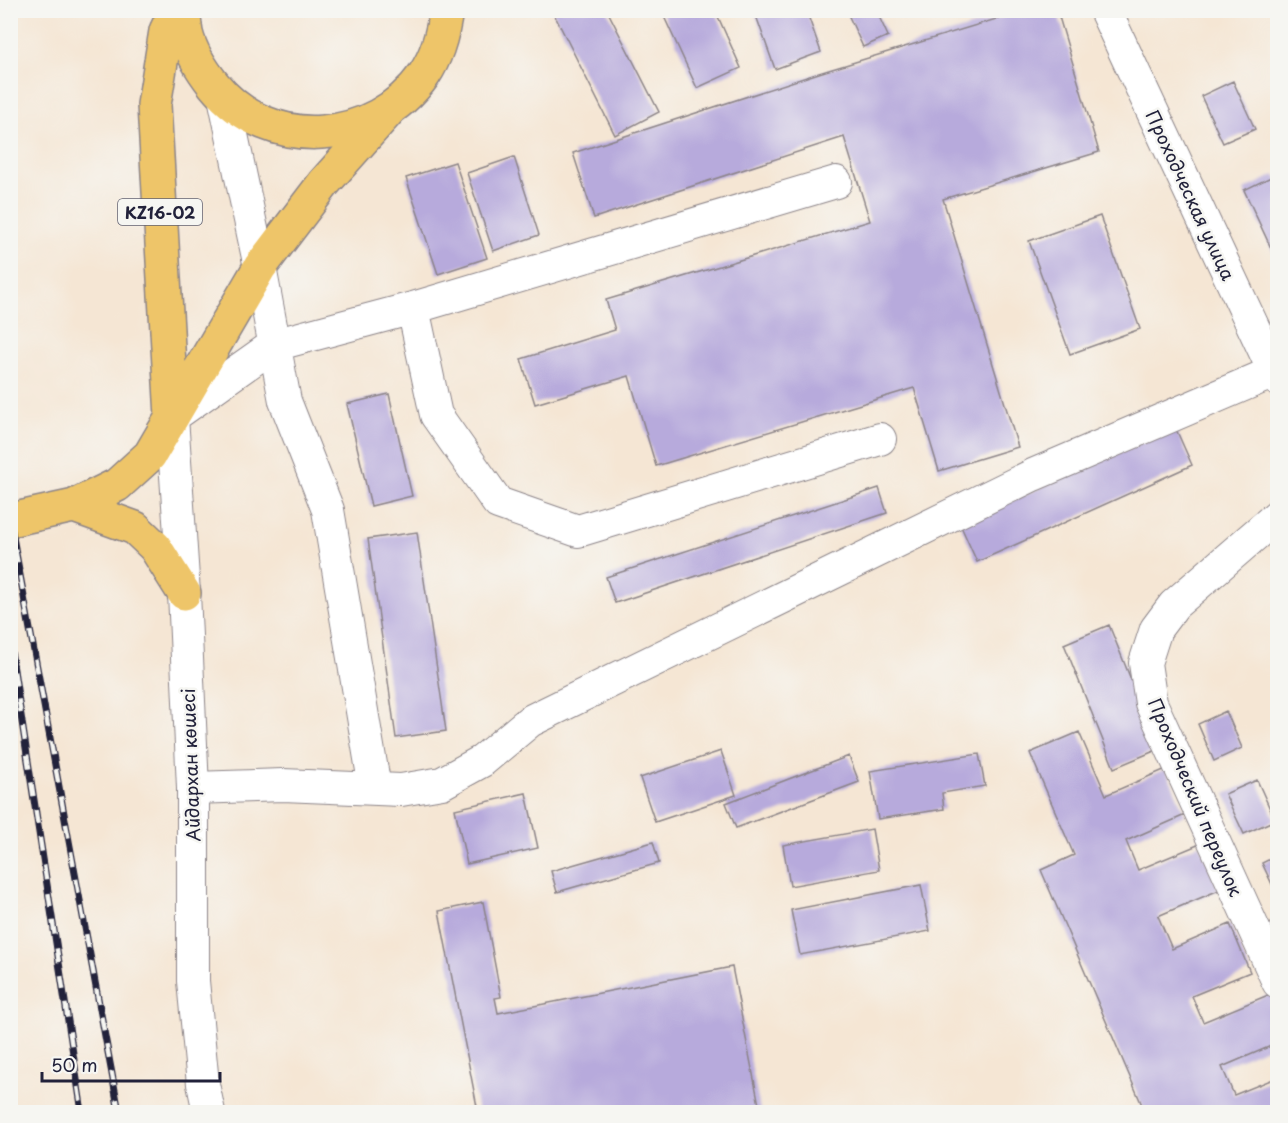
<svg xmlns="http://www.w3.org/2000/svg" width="1288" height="1123" font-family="'Playpen Sans',sans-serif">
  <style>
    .building { fill: #b7aadc }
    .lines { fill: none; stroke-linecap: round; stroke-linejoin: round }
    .minor-casing { stroke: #8c8488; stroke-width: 34 }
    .major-casing { stroke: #8c8488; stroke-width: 36 }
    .minor { stroke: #fff; stroke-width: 32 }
    .major { stroke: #eec569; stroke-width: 33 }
    .rail-casing { stroke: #22223b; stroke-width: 7 }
    .rail { stroke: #f6f6f2; stroke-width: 4.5; stroke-dasharray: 14; stroke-linecap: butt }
    .labels { text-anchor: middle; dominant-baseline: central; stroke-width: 5; stroke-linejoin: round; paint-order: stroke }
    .shield { fill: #f6f6f2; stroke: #626272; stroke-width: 1.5 }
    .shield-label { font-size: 16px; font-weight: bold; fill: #22223b }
    .street-label { font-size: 18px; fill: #22223b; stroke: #f6f6f2 }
  </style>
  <rect width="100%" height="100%" fill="#f6f6f2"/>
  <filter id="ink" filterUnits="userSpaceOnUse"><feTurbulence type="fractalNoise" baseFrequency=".0167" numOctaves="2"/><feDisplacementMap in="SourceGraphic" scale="12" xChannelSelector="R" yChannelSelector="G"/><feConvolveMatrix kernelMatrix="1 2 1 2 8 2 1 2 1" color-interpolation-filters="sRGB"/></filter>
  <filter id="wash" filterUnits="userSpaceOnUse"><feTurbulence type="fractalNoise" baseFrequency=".008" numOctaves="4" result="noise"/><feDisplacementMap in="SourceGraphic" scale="24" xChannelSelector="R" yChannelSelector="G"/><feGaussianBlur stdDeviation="1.35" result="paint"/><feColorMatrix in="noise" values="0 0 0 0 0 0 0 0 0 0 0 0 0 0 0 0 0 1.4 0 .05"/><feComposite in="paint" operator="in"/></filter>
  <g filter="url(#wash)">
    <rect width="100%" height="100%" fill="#f5e6d4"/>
    <g id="blocks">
      <path class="building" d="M552 10H607L659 112 615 135Z
        M661 10H715L741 68 697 88Z
        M754 10H806L821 52 775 69Z
        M846 10H876L888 36 863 47Z
        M1026 10H1057L1099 152 943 199 1018 447 939 471 914 388 656 466 629 376 535 404 521 359 615 330 606 300 870 221 844 137 594 218 573 153 819 73Z
        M1233 81 1255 129 1223 143 1201 96Z
        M514 157 539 235 493 251 467 173Z
        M455 162 487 258 438 274 406 178Z
        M1275 175 1278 179V263L1244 190Z
        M1100 216 1140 329 1070 354 1029 241Z
        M389 394 412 496 371 506 347 404Z
        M1175 427 1192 465 977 562 960 524Z
        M879 488 887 513 615 603 606 577Z
        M417 532 446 731 396 738 368 539Z
        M1109 625 1159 749 1114 768 1064 644Z
        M1226 711 1242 748 1214 761 1198 724Z
        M1079 732 1106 795 1166 769 1185 815 1126 841 1138 870 1200 844 1219 890 1158 916 1172 949 1230 924 1250 972 1192 996 1203 1022 1273 993 1278 1004V1043L1222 1067 1234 1095 1278 1077V1112H1145L1041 870 1074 855 1030 753Z
        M721 751 736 795 655 822 640 778Z
        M979 754 985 786 942 793 944 809 878 819 870 771Z
        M849 756 859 782 736 828 726 803Z
        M1257 780 1275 820 1244 834 1225 794Z
        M526 793 538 848 467 864 455 809Z
        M872 829 879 870 790 886 783 845Z
        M653 842 659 863 557 892 551 871Z
        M1278 855V897L1262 863Z
        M921 885 930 931 800 955 791 910Z
        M483 902 501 997 495 998 498 1013 732 967 760 1110 749 1112H478L439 911Z"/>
    </g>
  </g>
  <g filter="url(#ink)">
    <use href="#blocks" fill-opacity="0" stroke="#8c8488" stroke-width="1.5"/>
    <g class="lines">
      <defs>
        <path id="minor" d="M1105 10 1278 380
          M224 97 260 267 285 401 328 510 375 788
          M413 308 436 415 498 503 578 531 880 439
          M1278 515 1174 605 1156 629 1145 663 1151 703 1278 982
          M193 788 283 785 401 790 442 783 482 761 530 721 1033 475 1274 372
          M209 1112 203 1084 193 981V788L184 593 172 417 274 345 413 308 836 182"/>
        <path id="major" d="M183 10C184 18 185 26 186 33 191 53 202 70 214 85 270 154 374 145 424 75 437 56 443 33 446 10
          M172 417 154 105 166 31 176 10
          M74 506 135 528 155 547 184 593
          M10 520 74 506 117 485 150 455 260 267 324 183 390 109"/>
      </defs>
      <use href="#minor" class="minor-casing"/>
      <use href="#major" class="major-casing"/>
      <use href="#minor" class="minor"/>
      <use href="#major" class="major"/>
      <defs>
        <path id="rail" d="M10 521 119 1112
          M10 644 82 1112"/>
      </defs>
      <use href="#rail" class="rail-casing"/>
      <use href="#rail" class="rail"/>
    </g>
  </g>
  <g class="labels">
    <rect class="shield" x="118" y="199" width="84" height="26" rx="4.5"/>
    <g class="shield-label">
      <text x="160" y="212">KZ16-02</text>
    </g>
    <g class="street-label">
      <text transform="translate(1191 195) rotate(65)">Проходческая улица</text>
      <text transform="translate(190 765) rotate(-92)">Айдархан көшесі</text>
      <text transform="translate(1196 797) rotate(67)">Проходческий переулок</text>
    </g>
  </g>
  <rect width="1288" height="1123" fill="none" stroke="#f6f6f2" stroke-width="36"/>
  <path d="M42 1072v9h178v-9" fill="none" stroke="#22223b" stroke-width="3"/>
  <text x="51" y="1072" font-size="18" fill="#22223b" stroke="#f6f6f2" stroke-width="4.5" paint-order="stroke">50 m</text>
</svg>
